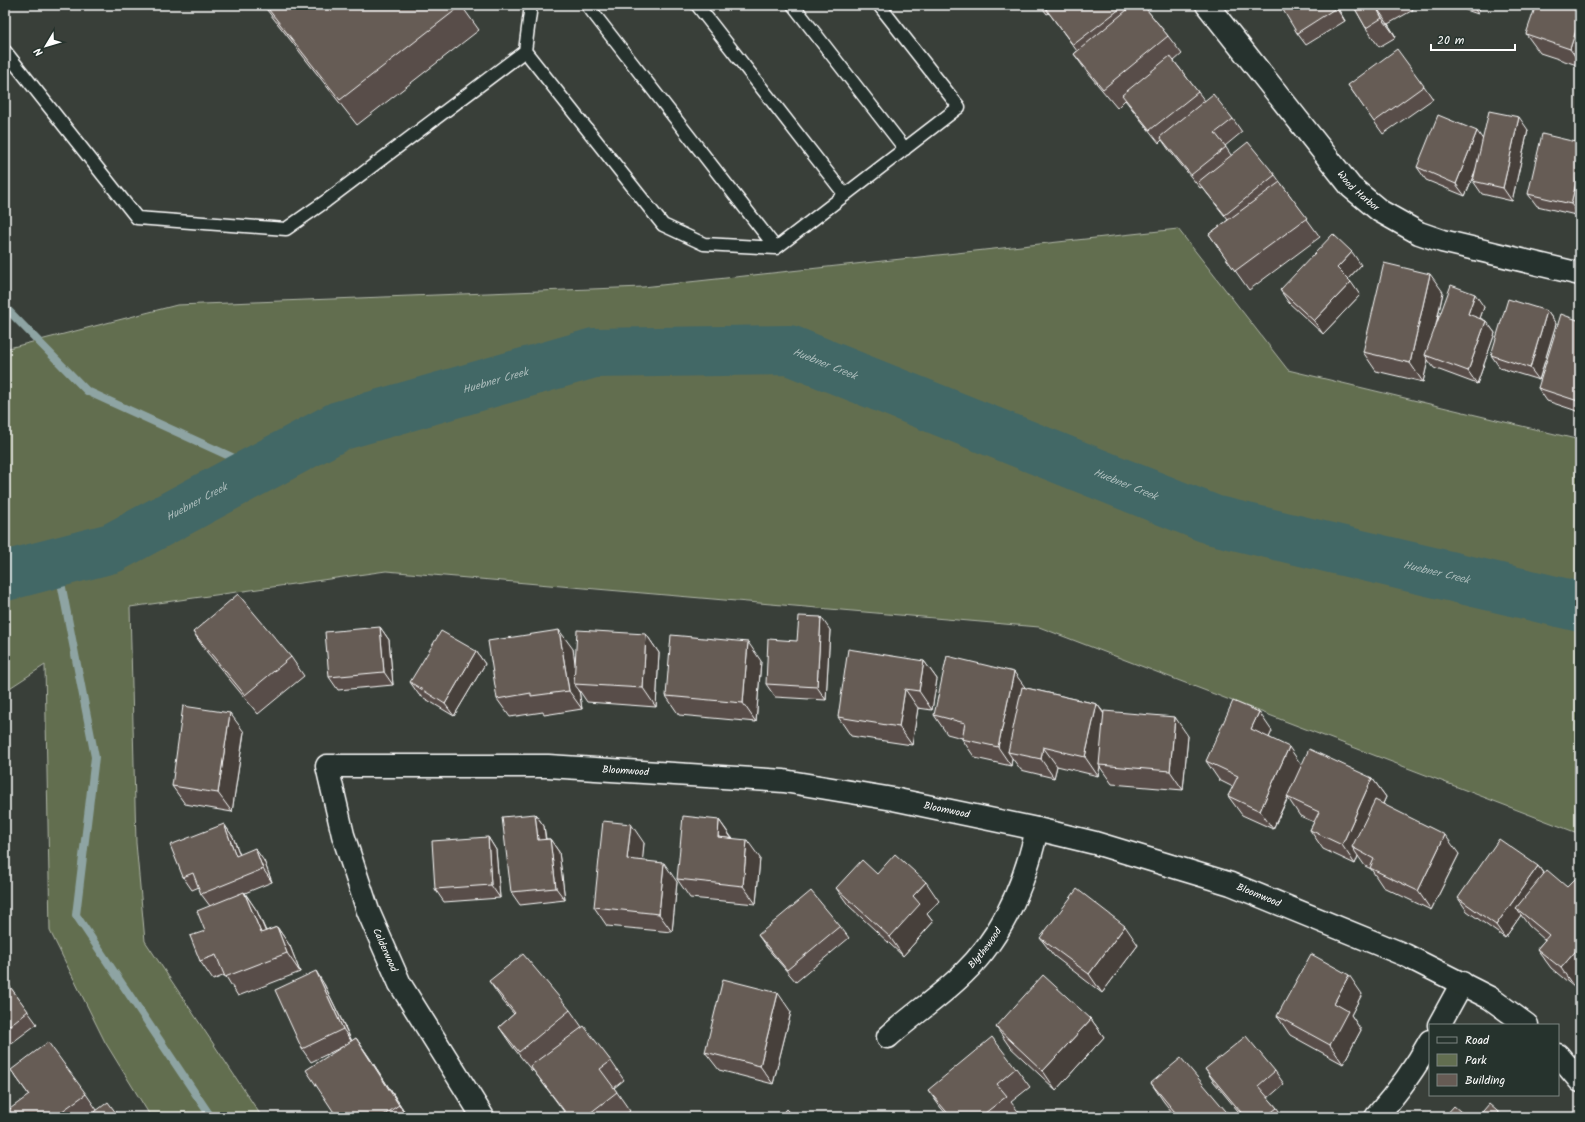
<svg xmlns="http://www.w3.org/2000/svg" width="1585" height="1122" font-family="Kalam,sans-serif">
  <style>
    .green { fill: #626e50; stroke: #b0b6a8 }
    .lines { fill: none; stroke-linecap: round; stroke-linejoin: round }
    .stream { stroke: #8ea4a3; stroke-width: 8 }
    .river { stroke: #436866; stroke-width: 50 }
    .lane-casing { stroke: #fff; stroke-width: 15 }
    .street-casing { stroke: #fff; stroke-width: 25 }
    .lane { stroke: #26332d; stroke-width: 12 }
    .street { stroke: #26332d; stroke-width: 22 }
    .wall { fill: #584e48; stroke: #fff }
    .shaded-wall { fill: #47403b; stroke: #fff }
    .building { fill: #665b54; stroke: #fff }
    .labels { text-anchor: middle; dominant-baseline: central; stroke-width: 3; stroke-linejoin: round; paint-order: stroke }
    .street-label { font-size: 10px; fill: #fff; stroke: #26332d }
    .water-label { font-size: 11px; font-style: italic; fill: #aabbba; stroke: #26332d }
  </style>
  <rect width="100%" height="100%" fill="#393f39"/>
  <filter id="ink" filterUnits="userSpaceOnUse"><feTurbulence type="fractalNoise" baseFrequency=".025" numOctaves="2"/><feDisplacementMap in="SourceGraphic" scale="8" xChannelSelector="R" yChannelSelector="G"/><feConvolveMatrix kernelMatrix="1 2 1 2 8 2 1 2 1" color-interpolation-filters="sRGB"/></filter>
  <g filter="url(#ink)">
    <path class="green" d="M1178 229 1288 370 1580 440V834L1039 627 386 571 130 607 136 843 145 941 262 1117H151L105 1042 50 931 45 665 5 691V349L177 305 643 287Z"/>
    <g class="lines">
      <path class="stream" d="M5 307 87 391 258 469
        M57 562 95 757 76 915 211 1117"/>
      <path class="river" id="s1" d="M5 576 112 548 339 426 594 353 789 350 1213 520 1580 607"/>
      <defs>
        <path id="lane" d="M587 5 776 248
          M697 5 845 195
          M793 5 905 149
          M5 51 137 218 286 229 326 201 525 51 663 225 704 244 776 248 959 107 879 5
          M525 51 531 5"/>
        <g id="street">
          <path id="s2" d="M1207 5 1351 187 1380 211 1419 233 1442 241 1580 274"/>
          <path d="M1439 1025 1462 983"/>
          <path id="s3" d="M888 1037C912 1015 940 997 963 974 1004 935 1025 883 1037 829"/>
          <path d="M1558 1055 1580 1081"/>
          <path id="s4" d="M483 1117 400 984 368 911 343 835 327 766H548L784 781 893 799 1037 829 1095 843 1231 884 1405 955 1490 998 1527 1025"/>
          <path d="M1376 1117C1397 1093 1415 1069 1430 1041"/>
        </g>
      </defs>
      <use href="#lane" class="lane-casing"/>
      <use href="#street" class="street-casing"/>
      <use href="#lane" class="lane"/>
      <use href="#street" class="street"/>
    </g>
    <path class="wall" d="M263 5H461L479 30 357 125Z
      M1040 5H1143L1168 36 1182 54 1174 61 1198 92 1205 101 1233 119 1242 132 1225 146 1231 155 1275 175 1320 237 1249 290 1209 234 1228 220 1202 187 1200 188 1169 150 1162 140 1159 143 1125 100 1117 108 1087 72 1074 54 1077 51 1049 13 1047 14Z
      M1336 5 1345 21 1306 45 1297 33Z
      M1353 5H1410L1413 10 1388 24 1396 37 1379 47 1366 28Z
      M1451 5H1480L1478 14Z
      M1580 5V66L1540 53 1526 34Z
      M1348 85 1424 86 1433 99 1383 134Z
      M1528 130 1512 201 1482 194 1473 181 1475 172 1465 196 1426 180 1417 167 1483 138Z
      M1580 143V216L1537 206 1528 194Z
      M1361 265 1348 279 1360 295 1323 334 1289 303 1280 290Z
      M1443 292 1437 322 1484 307 1480 318 1486 321 1495 333 1477 384 1434 368 1428 360 1423 382 1376 371 1363 352Z
      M1547 311 1556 324 1539 380 1500 368 1491 355Z
      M1580 321V412L1547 401 1538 388Z
      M380 627 389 640 393 685 338 690 329 677Z
      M830 630 826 700 775 697 766 684 797 641Z
      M193 632 291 657 304 676 258 714 206 651Z
      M646 634 659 653 656 707 587 702 579 690 582 709 544 715 543 712 510 717 497 699 573 649 575 667Z
      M476 651 485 664 454 716 419 695 410 682Z
      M761 661 756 722 679 715 666 696Z
      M924 661 937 679 932 710 918 708 912 745 851 736 838 717Z
      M1026 688 1097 704 1104 713 1188 736 1183 790 1112 784 1100 767 1098 776 1057 766 1054 778 1021 770 1012 758 1011 766 975 758 962 739V738L947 734 934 715Z
      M1272 731 1269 737 1302 765 1372 778 1386 797 1383 804 1459 854 1431 910 1383 887 1371 869 1365 866 1358 856 1355 864 1323 849 1310 830 1314 822 1300 816 1288 798 1273 829 1242 815 1228 796 1233 787 1219 780 1206 761Z
      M244 732 232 812 185 804 172 786Z
      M535 814 544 826 546 839H550L559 852 565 900 520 905 511 892Z
      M719 820 732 838 760 858 756 904 690 898 677 879Z
      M224 824 233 837 240 855 264 861 272 882 245 893 257 911 266 931 277 927 290 946 300 972 238 996 225 975 213 980 200 961 210 906 201 894 199 887 192 890 183 877Z
      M488 837 496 850 500 898 444 902 435 889Z
      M644 843 642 861 677 882 672 932 607 926 594 907Z
      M1538 866 1544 874 1567 887 1580 876V980L1574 987 1551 968 1537 949 1545 940 1529 926 1521 915 1505 938 1467 911 1458 898Z
      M877 874 939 901 927 914 933 922 903 956 849 906 836 888Z
      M840 926 849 938 796 982 767 948 758 935Z
      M1040 938 1138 945 1102 993 1054 956Z
      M5 961 9 966 5 970Z
      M5 980 37 1024 5 1048Z
      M489 981 570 1010 582 1027 611 1061 624 1080 614 1088 630 1111 624 1116 625 1117H568L533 1070 532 1071 512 1046 499 1027 514 1014 502 1000Z
      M324 984 352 1041 356 1038 369 1057 408 1117H337L344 1046 311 1062 302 1049Z
      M1362 994 1351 1015 1361 1030 1343 1064 1290 1035 1277 1016Z
      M791 1012 773 1084 719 1070 705 1052Z
      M1091 1019 1104 1037 1056 1090 1009 1046 996 1027Z
      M1016 1068 1030 1087 1011 1102 1020 1114 1017 1117H949L941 1108 928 1090Z
      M1205 1069 1275 1071 1284 1084 1268 1098 1277 1108 1283 1117H1243L1214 1082Z
      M11 1070 86 1094 97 1110 119 1117H11L29 1095Z
      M1151 1083 1231 1117H1176L1164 1102Z"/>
    <path class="shaded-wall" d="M1334 5H1336L1345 21Z
      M1375 5 1388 24 1396 37 1382 18Z
      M1472 5H1480L1478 14Z
      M1580 18V63L1570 49Z
      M1519 117 1528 130 1512 201 1503 188Z
      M1477 131 1486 144 1465 196 1456 184Z
      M1580 166V215L1579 214 1580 216 1571 204Z
      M1352 252 1361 265 1346 281 1337 268Z
      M1430 274 1443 292 1429 357 1425 355 1428 360 1423 382 1410 363Z
      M1351 282 1360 295 1323 334 1314 321Z
      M1475 294 1484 307 1477 327 1468 314Z
      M1547 311 1556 324 1539 380 1530 368Z
      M1486 321 1495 333 1477 384 1468 371Z
      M821 617 830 630 826 700 817 687Z
      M380 627 389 640 393 685 384 672Z
      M559 630 573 649 578 684H574L579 690 582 709 569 691Z
      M646 634 659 653 656 707 643 688Z
      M748 642 761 661 756 722 743 703Z
      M476 651 485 664 454 716 445 704Z
      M924 661 937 679 932 710 919 691Z
      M1014 672 1027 690 1008 752 1012 758 1011 766 998 747Z
      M905 689 918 708 912 745 899 727Z
      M1097 704 1110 723 1099 765 1100 767 1098 776 1085 757Z
      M1259 712 1272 731 1264 748 1251 729Z
      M230 713 244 732 232 812 218 793Z
      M1175 717 1188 736 1183 790 1170 771Z
      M1043 747 1057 766 1054 778 1041 759Z
      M1289 747 1302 766 1273 829 1260 811Z
      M1372 778 1386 797 1361 851 1352 847 1358 856 1355 864 1342 845Z
      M535 814 544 826 547 853 538 840Z
      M719 820 732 839 718 837Z
      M224 824 233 837 245 869 236 856Z
      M631 824 644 843 641 878 627 859Z
      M1445 835 1459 854 1431 910 1418 891Z
      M488 837 496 850 500 898 491 885Z
      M550 839 559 852 565 900 556 888Z
      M747 840 760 858 756 904 743 886Z
      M255 848 264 861 272 882 263 869Z
      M664 863 677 882 672 932 659 914Z
      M1538 866 1547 879 1516 908 1521 915 1505 938 1496 925Z
      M926 882 939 901 927 914 933 922 903 956 890 937 913 896Z
      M244 892 257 911 274 952 261 933Z
      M1125 926 1138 945 1102 993 1089 974Z
      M277 927 290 946 300 972 287 953Z
      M1580 946V980L1574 987 1561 968Z
      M316 971 324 984 352 1042 343 1029Z
      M1349 975 1362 994 1351 1015 1361 1030 1343 1064 1330 1045 1334 1003Z
      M778 993 791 1012 773 1084 760 1066Z
      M1091 1019 1104 1037 1056 1090 1043 1071Z
      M356 1038 369 1057 408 1117 399 1105Z"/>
    <path class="building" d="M265 5H462L340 100Z
      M1051 5H1125L1073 45 1046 9Z
      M1133 5H1143L1168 36 1103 89 1074 54Z
      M1280 5H1334L1336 8 1297 33Z
      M1353 5H1375L1382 18 1366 28Z
      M1536 5H1580V18L1570 49 1526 34Z
      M1397 49 1424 86 1374 122 1348 85Z
      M1170 56 1198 92 1150 130 1122 95Z
      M1213 94 1233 119 1215 133 1226 147 1191 175 1160 137Z
      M1489 111 1519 117 1503 188 1473 181Z
      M1438 115 1477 131 1456 184 1417 167Z
      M1542 134 1580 143V166L1571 204 1528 194Z
      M1248 142 1275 175 1225 215 1198 182Z
      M1280 182 1307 218 1235 271 1209 234Z
      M1333 234 1352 252 1337 268 1351 282 1314 321 1280 290Z
      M1384 263 1430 274 1410 363 1363 352Z
      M1451 285 1475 294 1468 314 1486 321 1468 371 1425 355Z
      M1508 299 1547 311 1530 368 1491 355Z
      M1561 314 1580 321V396L1578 401 1538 388Z
      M238 594 291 657 245 695 193 632Z
      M799 616 821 617 817 687 766 684 768 639 797 641Z
      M380 627 384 672 329 677 325 632Z
      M559 630 569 691 531 696V693L497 699 488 641Z
      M577 630 646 634 643 688 574 684Z
      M441 631 476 651 445 704 410 682Z
      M671 635 748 642 743 703 666 696Z
      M848 649 924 661 919 691 905 689 899 727 838 717Z
      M947 656 1014 672 998 747 962 739 965 723 934 715Z
      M1022 687 1097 704 1085 757 1043 747 1041 759 1008 752Z
      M1233 701 1259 712 1251 729 1289 747 1260 811 1228 796 1238 776 1206 761Z
      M183 706 230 713 218 793 172 786Z
      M1104 711 1175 717 1170 771 1099 765Z
      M1309 749 1372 778 1342 845 1310 830 1319 812 1287 797Z
      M1375 800 1445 835 1418 891 1370 868 1374 859 1352 847Z
      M535 814 538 840 550 839 556 888 511 892 502 817Z
      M683 816 719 820 718 837 747 840 743 886 677 879Z
      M603 821 631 824 627 859 664 863 659 914 594 907Z
      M224 824 236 856 255 848 263 869 201 894 193 873 183 877 170 845Z
      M488 837 491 885 435 889 432 841Z
      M1499 839 1538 866 1496 925 1458 898Z
      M895 854 926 882 913 896 920 904 890 937 836 888 862 860 877 874Z
      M1547 870 1567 887 1579 875 1580 876V946L1561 968 1537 949 1549 935 1516 908Z
      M1077 889 1125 926 1089 974 1040 938Z
      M811 891 840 926 787 970 758 935Z
      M244 892 261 933 277 927 287 953 225 977 216 955 200 961 190 936 205 931 197 911Z
      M523 954 570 1010 519 1052 499 1027 515 1013 489 981Z
      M1311 954 1349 975 1334 1003 1348 1011 1330 1045 1277 1016Z
      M316 971 343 1029 302 1049 275 990Z
      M1043 975 1091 1019 1043 1071 996 1027Z
      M723 979 778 993 760 1066 705 1052Z
      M5 980 28 1011 5 1029Z
      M584 1026 611 1061 600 1069 617 1092 585 1117H569L530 1066Z
      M1246 1036 1275 1071 1258 1086 1277 1108 1265 1117H1245L1205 1069Z
      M992 1037 1016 1068 997 1084 1007 1096 980 1117H951L928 1090Z
      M356 1038 399 1105 381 1117H337L306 1070Z
      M48 1042 86 1094 54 1117H11L7 1111 29 1095 11 1070Z
      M1181 1058 1231 1117H1179L1151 1083Z
      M108 1102 119 1117H88Z
      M1489 1104 1504 1117H1478Z
      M1454 1106 1467 1117H1444Z
      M786 1109 794 1117H779Z
      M623 1114 625 1117H619Z"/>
  </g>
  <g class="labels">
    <g class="street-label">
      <text stroke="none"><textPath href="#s2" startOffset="240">Wood Harbor</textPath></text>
      <text stroke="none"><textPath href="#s4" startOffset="686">Bloomwood</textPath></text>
      <text stroke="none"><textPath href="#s4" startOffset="1010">Bloomwood</textPath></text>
      <text stroke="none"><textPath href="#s4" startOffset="1334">Bloomwood</textPath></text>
      <text stroke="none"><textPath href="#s3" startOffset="132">Blythewood</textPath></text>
      <text transform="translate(385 950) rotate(66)">Calderwood</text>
    </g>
    <g class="water-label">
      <text stroke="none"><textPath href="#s1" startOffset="867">Huebner Creek</textPath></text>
      <text stroke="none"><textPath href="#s1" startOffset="531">Huebner Creek</textPath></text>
      <text stroke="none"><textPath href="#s1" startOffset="1191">Huebner Creek</textPath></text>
      <text stroke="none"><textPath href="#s1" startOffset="207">Huebner Creek</textPath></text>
      <text stroke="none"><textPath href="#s1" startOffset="1515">Huebner Creek</textPath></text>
    </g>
  </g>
  <rect width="1585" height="1122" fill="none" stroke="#26332d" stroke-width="20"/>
  <rect x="10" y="10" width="1565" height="1102" fill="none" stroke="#fff" stroke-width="1.5" filter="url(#ink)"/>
  <rect x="1429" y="1024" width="130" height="72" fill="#26332d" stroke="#7d8581"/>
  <rect x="1437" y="1037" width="20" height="6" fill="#26332d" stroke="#7d8581"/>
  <text x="1465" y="1044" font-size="12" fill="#ffffff">Road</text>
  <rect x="1437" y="1054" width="20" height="12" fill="#626e50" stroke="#7d8581"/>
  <text x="1465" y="1064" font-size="12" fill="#ffffff">Park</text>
  <rect x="1437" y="1074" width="20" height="12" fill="#665b54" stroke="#7d8581"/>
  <text x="1465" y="1084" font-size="12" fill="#ffffff">Building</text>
  <g transform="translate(46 46) rotate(232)" stroke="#26332d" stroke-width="3" paint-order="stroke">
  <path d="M0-3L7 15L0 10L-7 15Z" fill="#ffffff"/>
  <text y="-6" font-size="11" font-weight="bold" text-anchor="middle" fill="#ffffff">N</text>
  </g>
  <path d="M1431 44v6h84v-6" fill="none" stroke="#ffffff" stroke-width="2"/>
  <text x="1437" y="44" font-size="12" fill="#ffffff" stroke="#26332d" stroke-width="3" paint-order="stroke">20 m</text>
</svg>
